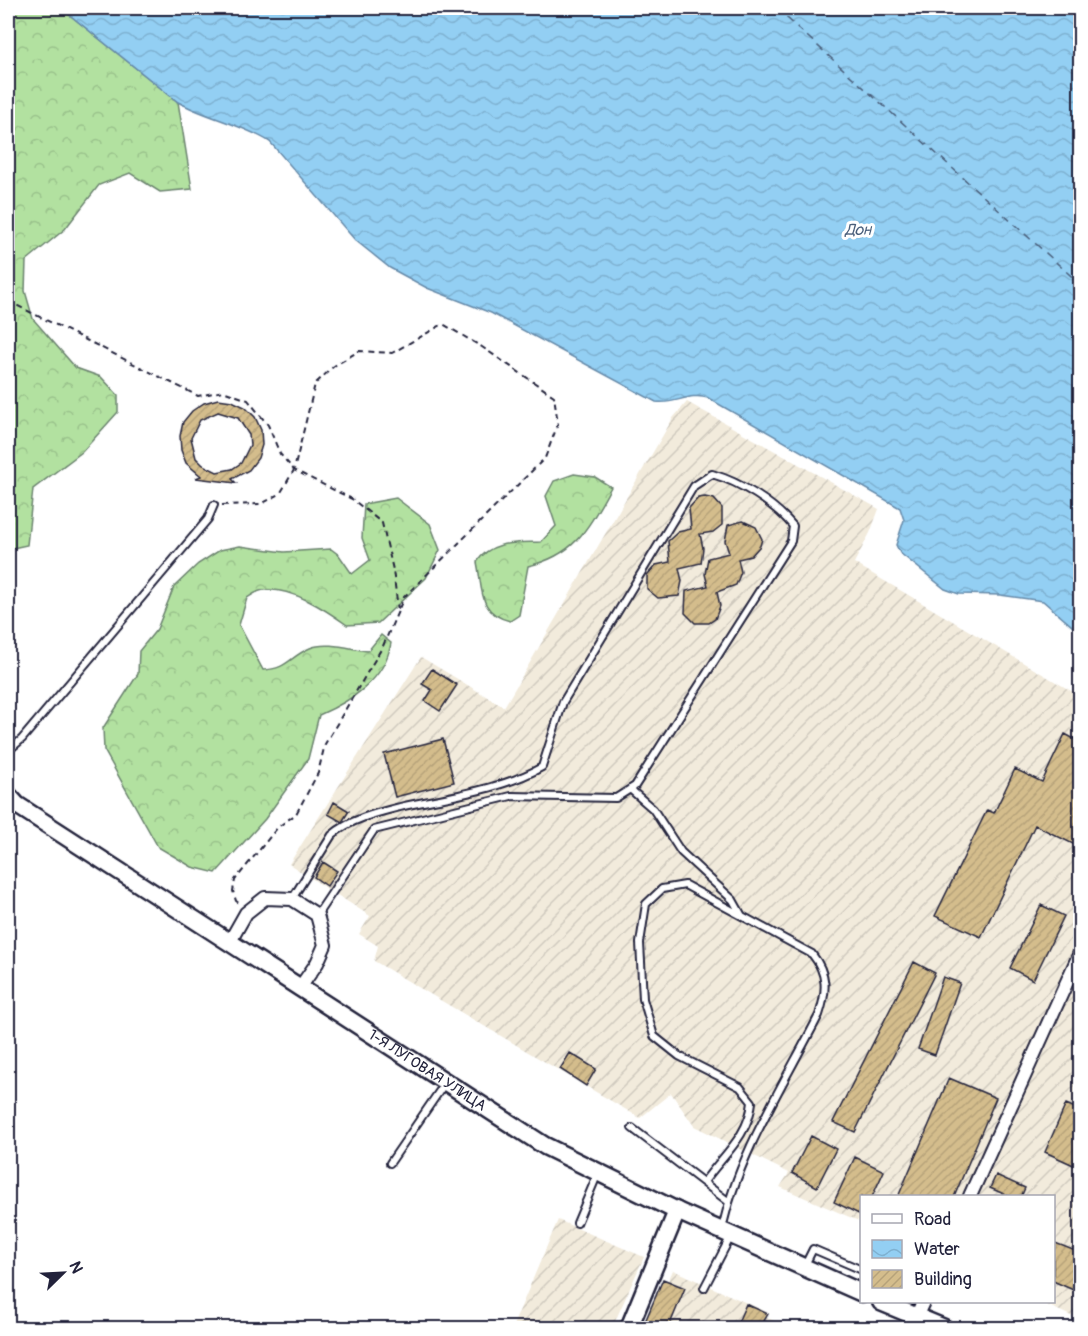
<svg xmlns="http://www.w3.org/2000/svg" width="1088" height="1336" font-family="Pangolin,sans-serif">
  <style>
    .industrial { fill: url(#industrial-furrows) }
    .forest { fill: url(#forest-crowns); stroke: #6a826e; stroke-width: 1.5 }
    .water { fill: url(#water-waves); stroke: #668aa9; stroke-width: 1.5 }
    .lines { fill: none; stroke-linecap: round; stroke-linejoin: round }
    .ferry { stroke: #4a5f7b; stroke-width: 1.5; stroke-dasharray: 8 6; stroke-linecap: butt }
    .building { fill: url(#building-hatch); stroke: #22223b; stroke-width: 1.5; fill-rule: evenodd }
    .service-casing { stroke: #22223b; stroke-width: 10 }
    .minor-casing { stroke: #22223b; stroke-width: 16 }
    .secondary-casing { stroke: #22223b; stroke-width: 21 }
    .path { stroke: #22223b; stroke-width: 2; stroke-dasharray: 6 4.5; stroke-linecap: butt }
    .service { stroke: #fff; stroke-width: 6 }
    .minor { stroke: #fff; stroke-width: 12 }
    .secondary { stroke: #fff; stroke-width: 16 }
    .labels { text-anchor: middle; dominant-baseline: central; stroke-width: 6; stroke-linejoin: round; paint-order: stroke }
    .street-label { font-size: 15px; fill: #22223b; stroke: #fff }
    .water-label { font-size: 16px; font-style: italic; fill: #4a5f7b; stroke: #fff }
  </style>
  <defs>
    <pattern id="industrial-furrows" width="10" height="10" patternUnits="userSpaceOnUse" patternTransform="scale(1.5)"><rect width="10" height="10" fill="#f2ebdc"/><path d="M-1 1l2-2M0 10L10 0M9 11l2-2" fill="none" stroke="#cfc9be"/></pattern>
    <pattern id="forest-crowns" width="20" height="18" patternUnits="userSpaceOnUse" patternTransform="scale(1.5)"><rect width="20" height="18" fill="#b2e1a0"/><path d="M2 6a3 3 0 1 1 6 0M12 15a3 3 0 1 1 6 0" fill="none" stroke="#99c18b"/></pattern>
    <pattern id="water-waves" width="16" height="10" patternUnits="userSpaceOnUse" patternTransform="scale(1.5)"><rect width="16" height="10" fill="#93cff3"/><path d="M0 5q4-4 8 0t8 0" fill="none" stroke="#7eb1d1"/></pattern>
    <pattern id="building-hatch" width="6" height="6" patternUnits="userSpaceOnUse" patternTransform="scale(1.5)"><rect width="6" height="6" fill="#d4bd8c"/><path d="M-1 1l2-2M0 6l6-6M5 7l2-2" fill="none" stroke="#b6a27a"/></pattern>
  </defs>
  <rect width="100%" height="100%" fill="#fff"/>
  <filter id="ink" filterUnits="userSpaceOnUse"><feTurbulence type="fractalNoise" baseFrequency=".0167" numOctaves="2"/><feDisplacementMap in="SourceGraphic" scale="12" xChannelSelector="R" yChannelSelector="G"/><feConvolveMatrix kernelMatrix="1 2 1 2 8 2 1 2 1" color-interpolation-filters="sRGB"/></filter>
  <g filter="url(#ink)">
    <path class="industrial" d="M687 402 879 509 870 533 854 563 1078 695 1080 691V1320L1040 1302H1054V1196H862L861 1222 780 1187 789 1173 694 1126 671 1093 640 1118 374 961 378 946 359 934 370 916 289 864 421 657 504 707 673 418Z
      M558 1220 644 1257 612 1328H512Z
      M673 1270 767 1312 765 1317 791 1328H647Z"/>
    <path class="forest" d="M8 8H61L178 102 192 189 160 192 130 173 99 185 65 229 26 261 25 291 33 319 76 368 101 377 118 395V412L82 452 33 489 27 545 8 549Z
      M574 474 595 477 611 487C588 528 576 555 528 566L519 615 510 621C478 613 483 590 477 562 491 540 517 543 541 542L556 526 546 496 554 481Z
      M396 498 430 524 440 550 426 578 378 623 347 625C326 610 292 587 264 590 259 590 252 595 247 598L239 625 263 670C288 669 289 657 310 648 326 641 351 649 368 651L381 635 391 643C385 680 351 701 319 715L308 759 265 819 216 873 192 867 158 847 104 750 103 728 138 674 139 651 157 629 174 587 198 564 220 550 240 546 284 552 331 549 339 555 352 574 370 560 362 538 364 504Z"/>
    <path class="water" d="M61 8H1080V633L1043 601 1000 595 959 594 945 589 900 553 896 545 904 520 900 508 708 398C689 392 675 405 656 402L491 313 427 288 390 268 355 240 270 142C242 124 207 118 178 102Z"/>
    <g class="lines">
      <path class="ferry" d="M776 8 1080 284"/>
    </g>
    <path class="building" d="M218 399 232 401 245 407 255 417 261 430 262 445 258 458 249 470 232 479 236 483 196 478 201 476 186 463 181 450 180 436 183 422 192 411 204 403ZM218 412 238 418 249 435 250 445 241 463 232 469 217 472 203 465 196 458 191 438 200 420Z
      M705 497 714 499 722 508V525L713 532 700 534 703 548 701 563 679 568 682 581 679 596 658 598 647 589V575L656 565 670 562 668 541 678 532 691 529 689 508 698 498Z
      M743 521 756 527 762 539 760 546 751 556 738 559 741 572 736 585 717 592 720 606 715 619 709 623H695L685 613 686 591 708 586 705 574 708 558 729 553 725 541 728 525Z
      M432 669 457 685 440 711 425 701 432 690 422 684Z
      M1065 734 1080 742V833L1075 845 1035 825 981 937 935 916 987 810 994 813 1015 769 1042 782Z
      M443 739 454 782 395 797 384 754Z
      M334 802 349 811 342 822 328 814Z
      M323 862 337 871 327 886 314 877Z
      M1041 905 1064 916 1033 980 1010 968Z
      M914 962 935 973 855 1132 833 1122Z
      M943 977 960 983 935 1055 918 1049Z
      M570 1053 596 1069 586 1086 560 1069Z
      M949 1078 996 1098 954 1197H898Z
      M1066 1104 1080 1110V1168L1045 1152Z
      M811 1136 836 1149 817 1187 792 1173Z
      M855 1157 884 1171 872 1197H861V1215L834 1202Z
      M996 1175 1025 1188 1021 1197H1011L990 1188Z
      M1080 1233V1293L1053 1281V1242L1073 1250Z
      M663 1279 685 1288 668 1329H642Z
      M746 1304 768 1314 764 1321 781 1329H735Z"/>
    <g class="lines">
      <defs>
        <path id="service" d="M8 751 22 739 208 519 214 505
          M630 789 653 809 681 852 733 900 742 916
          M292 899 332 835C351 819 376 813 400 807 444 797 502 790 542 767L563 702 694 486 712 474C740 482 774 503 793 526L791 541 635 786 616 798 511 796 374 830 317 915
          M632 1128 729 1202
          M390 1163 445 1083
          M704 1182C722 1156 749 1136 752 1102L740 1087 679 1056 654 1036 643 999 640 943 646 904 662 889 685 885 812 954C828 974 827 991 819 1015 785 1082 737 1156 722 1230
          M577 1223 598 1173
          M804 1267 813 1249 862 1270
          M704 1288 731 1236"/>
        <path id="minor" d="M229 943 246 913 265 898 292 899 317 915 325 945 317 963 299 989
          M970 1196 1080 953
          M916 1317 923 1302"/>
        <g id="secondary">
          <path id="s1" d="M8 795 17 805 545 1146 677 1211 862 1293"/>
          <path d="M881 1302 944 1328"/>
          <path d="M629 1328 677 1211"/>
        </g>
      </defs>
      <use href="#service" class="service-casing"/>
      <use href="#minor" class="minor-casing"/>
      <use href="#secondary" class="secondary-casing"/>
      <path class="path" d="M8 301 198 396 223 391 248 400 268 425 280 454 294 470 352 499 382 523 393 570 398 609
        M222 505 261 504 280 494 294 470 315 384 334 366 359 351 392 353 443 324 482 347 554 396 558 424 545 458 404 597 383 646 325 744 318 773 296 814 278 827 235 880 233 891 236 901 241 904"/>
      <use href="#service" class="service"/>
      <use href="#minor" class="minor"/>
      <use href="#secondary" class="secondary"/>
    </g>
  </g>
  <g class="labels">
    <g class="street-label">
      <text stroke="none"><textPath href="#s1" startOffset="502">1-Я ЛУГОВАЯ УЛИЦА</textPath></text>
    </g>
    <g class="water-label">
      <text x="858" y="230">Дон</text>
    </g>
  </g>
  <rect width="1088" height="1336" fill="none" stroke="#fff" stroke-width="30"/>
  <rect x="15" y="15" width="1058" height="1306" fill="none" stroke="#22223b" stroke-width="2" filter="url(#ink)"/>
  <rect x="860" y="1195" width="195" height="108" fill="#ffffff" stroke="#a7a7b1" stroke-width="1.5"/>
  <rect x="872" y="1214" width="30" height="9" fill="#ffffff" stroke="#a7a7b1" stroke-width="1.5"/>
  <text x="914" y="1225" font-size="18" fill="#22223b">Road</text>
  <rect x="872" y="1240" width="30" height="18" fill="url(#water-waves)" stroke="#a7a7b1" stroke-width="1.5"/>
  <text x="914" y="1255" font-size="18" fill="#22223b">Water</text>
  <rect x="872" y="1270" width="30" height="18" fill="url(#building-hatch)" stroke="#a7a7b1" stroke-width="1.5"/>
  <text x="914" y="1285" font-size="18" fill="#22223b">Building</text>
  <g transform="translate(63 1273) rotate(66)" stroke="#ffffff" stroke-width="4.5" paint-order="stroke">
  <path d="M0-4.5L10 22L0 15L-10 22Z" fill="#22223b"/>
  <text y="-9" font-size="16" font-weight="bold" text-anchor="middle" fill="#22223b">N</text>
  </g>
</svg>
